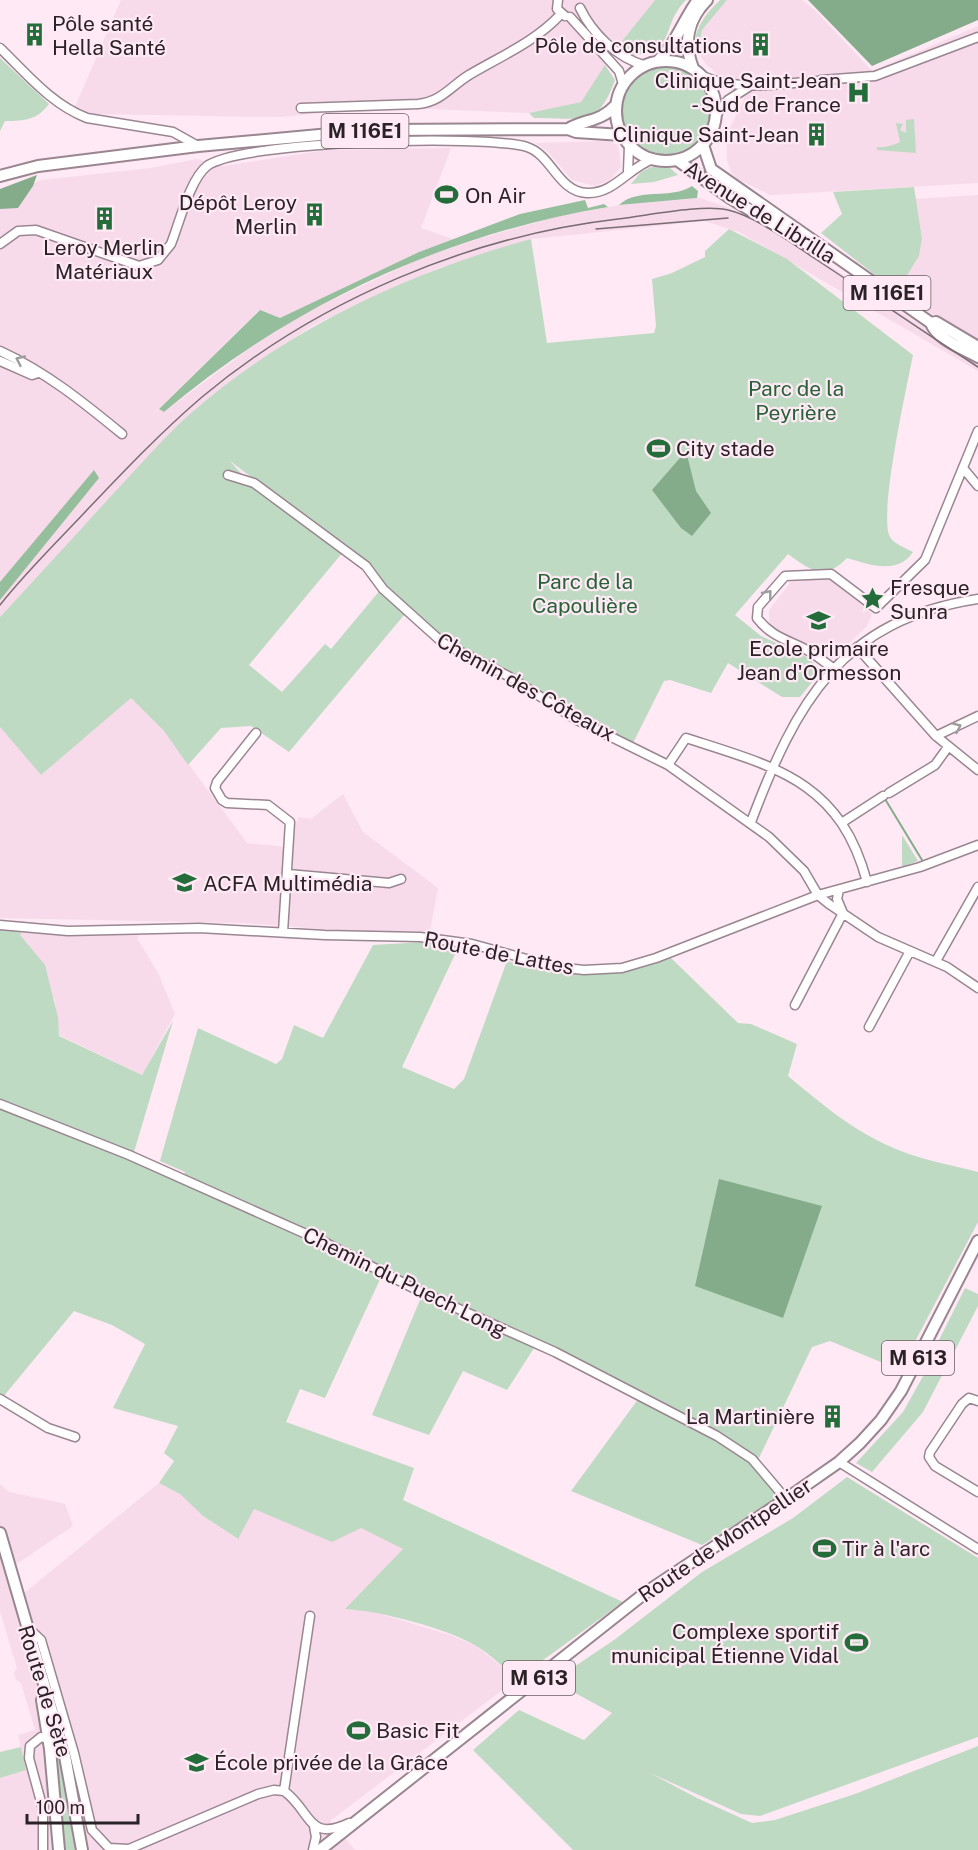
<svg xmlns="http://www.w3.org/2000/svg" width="978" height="1850" font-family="'Public Sans',sans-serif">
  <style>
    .built { fill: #f7dbea }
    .green { fill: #bfdac3 }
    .forest { fill: #95be9c }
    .water { fill: #84ac8b }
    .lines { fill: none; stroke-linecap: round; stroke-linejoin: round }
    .stream { stroke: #84ac8b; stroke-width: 2 }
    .minor-casing { stroke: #9a8691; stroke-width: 11 }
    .major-casing { stroke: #9a8691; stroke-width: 14 }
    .minor { stroke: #fff; stroke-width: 8 }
    .major { stroke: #fff; stroke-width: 10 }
    .tram { stroke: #796c73; stroke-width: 1.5 }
    .oneway { stroke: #9f9c9d }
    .labels { text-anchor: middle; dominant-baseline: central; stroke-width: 4.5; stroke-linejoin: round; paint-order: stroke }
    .shield { fill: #fee9f4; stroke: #6a5e64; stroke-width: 1.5 }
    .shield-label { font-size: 20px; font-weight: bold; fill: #2a2226 }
    .poi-label { font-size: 21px; fill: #2a2226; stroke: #fee9f4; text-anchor: start }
    .street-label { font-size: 21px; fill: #2a2226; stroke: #fee9f4 }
    .park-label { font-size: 21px; fill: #266236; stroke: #fee9f4 }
  </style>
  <rect width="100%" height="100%" fill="#fee9f4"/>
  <path class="built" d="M121 0H655L622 41 581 102 529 113 430 109 352 110 279 117 93 114 75 107Z
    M727 0H802L816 11 872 71 978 26V183L770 195 738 179 731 172 727 160V143L729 130 744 99 737 84 720 77 705 63 698 52 702 30Z
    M608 141 618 145 621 167 610 180 595 186 572 180 548 152 536 143Z
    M451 148 421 228 453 239 419 252 280 318 259 310 149 418 159 409 164 412 257 343 305 313 419 259 478 239 555 217 619 205 700 198 741 212 807 251 978 363V371L739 232 705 221 531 239 436 269 373 297 314 325 241 373 189 415 0 617V194L42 180 150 168 197 159 224 166 327 150Z
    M978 195V343L897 292 919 256 922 239 915 199Z
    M829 578 850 591 872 614 867 626 831 661 813 648 792 641 766 624 769 621V610L791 582Z
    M131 697 164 731 247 843 286 847 299 817 311 819 343 794 363 832 438 888 430 931H348L245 923 0 918V727L41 775Z
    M22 931 141 933 137 938 159 975 175 1014 142 1075 59 1035 55 1000 19 935Z
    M159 1483 180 1494 203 1516 237 1539 254 1509 300 1528H361L389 1541 404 1549 345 1609 371 1611 450 1635 476 1646 517 1679 330 1821 355 1850H0V1778L26 1770 18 1735 35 1730 21 1683 16 1680 14 1673 17 1668 0 1611V1484L9 1492 65 1504 73 1526 15 1565 23 1594Z"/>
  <path class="green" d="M655 0H686C659 27 679 51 630 56L622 41Z
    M720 0H727L702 30 698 52 694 53C693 31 704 15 720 0Z
    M0 58 49 104C37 120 25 121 5 121L0 131Z
    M605 65 615 80C597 130 581 117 534 118L529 113 581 102Z
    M621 111a45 45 0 1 1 90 0a45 45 0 1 1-90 0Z
    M914 119 916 153 877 150V147C885 148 894 145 900 142L896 123 903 124 900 130 906 133V120Z
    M651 167 670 168 678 175 654 182 631 184 641 172Z
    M914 187 922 239 919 256 897 292 821 233 842 214 833 192Z
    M729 229 787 259 913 355C907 386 878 516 890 537 894 544 906 548 913 552 898 575 870 565 847 558 825 581 811 571 788 554L735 615 761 636 805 656 822 670 800 697H782L728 663 711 693 670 680 664 681 633 743 574 714 499 667 435 634 313 523 230 461 253 487 343 552 249 665 282 692 325 644 331 649 381 589 405 614 289 752 251 726 221 728 188 765 164 731 131 698 41 775 0 727V617C37 577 74 537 111 496 137 469 162 439 190 414 287 329 407 273 531 239L547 343 654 333 656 326 652 279 672 273 705 257V251Z
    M902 835 918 861 902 867Z
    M0 930 22 931 20 935 45 965 58 1017 59 1036 142 1075 173 1021 134 1152 0 1101Z
    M425 942 458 948 402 1067 454 1089 464 1079 507 961C568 976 611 977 671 958L738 1023 751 1024 797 1044 788 1076C823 1105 858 1135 901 1151 926 1161 953 1165 978 1172V1222L900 1370 830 1341 812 1347 758 1460 718 1435 183 1176 185 1172 160 1161 198 1028 276 1064 282 1059 294 1025 323 1038 373 945Z
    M0 1106C129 1158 259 1210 382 1275L325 1398 300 1389 286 1422 414 1468 403 1500 623 1602 517 1679C504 1668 492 1656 478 1647 447 1628 380 1611 345 1609L403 1549 361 1528 332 1542 254 1509 238 1539 203 1516 180 1494 159 1483 174 1461 164 1453 178 1426 113 1408 145 1344 112 1325 74 1311 3 1397 0 1396Z
    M965 1288 978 1294V1306L923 1412 872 1472 856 1463 903 1412 941 1344 938 1342Z
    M422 1295 536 1345 507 1390 463 1371 429 1435 372 1415Z
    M639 1398 750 1461 782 1496 702 1545 571 1491Z
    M847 1477 978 1558V1737L760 1816 741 1814 650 1773 697 1798 752 1823 775 1820 855 1794 978 1746V1850H573L473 1750 519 1710 586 1741 584 1740 612 1713 553 1681 614 1640 702 1572 793 1518Z
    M21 1747 26 1770 0 1778V1752Z
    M53 1750 57 1752 60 1763 78 1850H65Z"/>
  <path class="forest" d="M692 186 698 191 697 198 619 205C638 187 671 200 692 186Z
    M585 200 588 208 604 204 608 207C445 234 289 306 164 412L159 409 260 310 280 318 419 252 520 214Z
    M94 470 99 478 0 600V582Z"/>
  <path class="water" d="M808 0H978V20L872 66Z
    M37 175 33 186 18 208 0 209V189Z
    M686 451 696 491 711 513 692 536 681 528 652 490Z
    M719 1179 822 1206 783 1318 695 1286Z"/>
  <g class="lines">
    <path class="stream" d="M885 799 922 860"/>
    <defs>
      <path id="minor" d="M558 0 557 9 565 16
        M580 8C592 33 617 58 644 65
        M570 17 619 71 623 84
        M0 48C27 74 51 104 87 118L173 132 198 146
        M705 77C740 91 780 84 817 81
        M821 80 875 76 978 37
        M301 108 418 104C441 102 451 86 469 75 501 56 535 42 561 14
        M716 115 728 100 750 86
        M628 171 629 146
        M0 244 18 231 36 230 139 266 158 260 171 244C179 224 190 179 207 166 240 141 484 134 527 147 552 155 558 192 587 193 614 194 628 168 653 159
        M0 351C46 372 83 402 122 434
        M0 361 32 375 38 373
        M963 468 978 486
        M228 475 254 483 366 566 383 589 443 643 510 677 575 719 668 765 769 837 804 871 818 895 829 904 878 937 947 967 978 988
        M857 647 936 736 978 770
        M833 668C824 662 815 654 805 649 785 639 771 636 757 618L758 607 785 576 831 574 876 608 925 560 978 431
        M256 733 217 782 215 788 222 800 227 803 268 805 290 822 283 932
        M936 736 978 716
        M668 765 686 738C776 767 840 781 867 882
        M889 793 935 765 948 747
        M751 822C796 703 840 620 978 599
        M843 822 883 796
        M288 874 389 883 401 879
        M0 925 68 931 199 928 325 935 420 937 472 944 556 967 584 970 622 968 656 958 818 895 920 867 978 845
        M936 961 978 887
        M795 1005 843 913 837 899 839 890
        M869 1027 910 951
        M0 1104 129 1155 324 1242 421 1292 555 1352 717 1436 752 1459 786 1499
        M0 1399 48 1428 75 1437
        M978 1401 969 1398 962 1404 930 1452 929 1457 935 1466 978 1492
        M839 1462 978 1549
        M310 1616 284 1791C311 1810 307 1843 349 1823
        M27 1627 41 1640 74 1753 92 1830 109 1848 129 1849 258 1794 274 1790 284 1791
        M43 1850V1809L29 1758 30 1746 41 1737 51 1740
        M313 1850 316 1837 314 1826"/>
      <path id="major" d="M616 111a50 50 0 1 1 100 0a50 50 0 1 1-100 0Z
        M658 61C676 44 683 20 698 0
        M693 68C683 43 688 19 707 0
        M568 129C587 118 599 123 616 105
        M703 145 711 169 931 323C936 339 964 349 978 357
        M677 160 730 198 810 246
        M0 176 38 166 198 146 330 134 383 130 568 129 576 132 622 135
        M931 323 936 322 978 347
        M0 1533 65 1756 82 1850
        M42 1700 50 1749 59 1850
        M320 1850 645 1593 786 1499 839 1462 860 1443 881 1420 901 1391 978 1241"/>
    </defs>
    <use href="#minor" class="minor-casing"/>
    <use href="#major" class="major-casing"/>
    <use href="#minor" class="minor"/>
    <use href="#major" class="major"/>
    <path class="tram" d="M596 229 728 218
      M0 605C26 572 57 542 86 511 123 472 161 432 202 397 317 301 469 236 618 219 646 216 702 204 728 210 755 216 790 242 814 258 869 294 923 332 978 367"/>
  </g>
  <defs><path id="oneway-chevron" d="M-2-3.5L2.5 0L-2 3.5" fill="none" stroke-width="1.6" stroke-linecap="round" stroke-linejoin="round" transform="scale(1.5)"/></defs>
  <g class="oneway">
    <use href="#oneway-chevron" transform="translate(20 360) rotate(-155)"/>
    <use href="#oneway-chevron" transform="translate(768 594) rotate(-51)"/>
    <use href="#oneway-chevron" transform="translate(957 727) rotate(-24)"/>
  </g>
  <defs>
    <symbol id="building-bare" viewBox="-9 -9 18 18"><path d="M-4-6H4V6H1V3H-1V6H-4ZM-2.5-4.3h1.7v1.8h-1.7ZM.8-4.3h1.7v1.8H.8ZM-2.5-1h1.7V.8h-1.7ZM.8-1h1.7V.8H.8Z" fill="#246c39" stroke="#fee9f4" stroke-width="2.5" paint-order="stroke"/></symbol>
    <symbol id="hospital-bare" viewBox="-9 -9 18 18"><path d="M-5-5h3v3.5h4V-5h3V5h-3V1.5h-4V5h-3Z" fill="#246c39" stroke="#fee9f4" stroke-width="2.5" paint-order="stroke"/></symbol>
    <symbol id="stadium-bare" viewBox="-9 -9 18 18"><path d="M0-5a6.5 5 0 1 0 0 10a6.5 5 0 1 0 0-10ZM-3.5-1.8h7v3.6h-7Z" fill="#246c39" stroke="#fee9f4" stroke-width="2.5" paint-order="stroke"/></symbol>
    <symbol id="sight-bare" viewBox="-9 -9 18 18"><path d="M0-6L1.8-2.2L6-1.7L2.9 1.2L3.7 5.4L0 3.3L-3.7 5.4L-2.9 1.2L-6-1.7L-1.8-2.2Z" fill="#246c39" stroke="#fee9f4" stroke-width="2.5" paint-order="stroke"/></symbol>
    <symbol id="school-bare" viewBox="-9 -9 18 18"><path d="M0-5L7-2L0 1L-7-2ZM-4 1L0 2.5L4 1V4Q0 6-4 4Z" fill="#246c39" stroke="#fee9f4" stroke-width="2.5" paint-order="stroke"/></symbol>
    <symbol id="university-bare" viewBox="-9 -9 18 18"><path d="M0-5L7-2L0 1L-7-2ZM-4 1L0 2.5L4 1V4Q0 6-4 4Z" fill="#246c39" stroke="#fee9f4" stroke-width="2.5" paint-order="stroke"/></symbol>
  </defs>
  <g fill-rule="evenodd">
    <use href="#building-bare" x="18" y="18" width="33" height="33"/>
    <use href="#building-bare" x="744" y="28" width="33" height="33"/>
    <use href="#hospital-bare" x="842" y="76" width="33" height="33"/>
    <use href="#building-bare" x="800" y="118" width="33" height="33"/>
    <use href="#stadium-bare" x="430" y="178" width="33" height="33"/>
    <use href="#building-bare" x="298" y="198" width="33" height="33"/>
    <use href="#building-bare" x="88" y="202" width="33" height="33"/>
    <use href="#stadium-bare" x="642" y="432" width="33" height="33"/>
    <use href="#sight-bare" x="856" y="582" width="33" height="33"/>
    <use href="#school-bare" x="802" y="604" width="33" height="33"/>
    <use href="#university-bare" x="168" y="866" width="33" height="33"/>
    <use href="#building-bare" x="816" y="1400" width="33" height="33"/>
    <use href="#stadium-bare" x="808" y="1532" width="33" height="33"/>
    <use href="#stadium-bare" x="840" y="1626" width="33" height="33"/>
    <use href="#stadium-bare" x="342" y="1714" width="33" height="33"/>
    <use href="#school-bare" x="180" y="1746" width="33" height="33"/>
  </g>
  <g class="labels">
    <g class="shield">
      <rect x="321.5" y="114" width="87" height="34" rx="4.5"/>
      <rect x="843.5" y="276" width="87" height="34" rx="4.5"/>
      <rect x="882" y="1341" width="72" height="34" rx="4.5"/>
      <rect x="503" y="1661" width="72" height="34" rx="4.5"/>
    </g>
    <g class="shield-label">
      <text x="365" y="131">M 116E1</text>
      <text x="887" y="293">M 116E1</text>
      <text x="918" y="1358">M 613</text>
      <text x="539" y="1678">M 613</text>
    </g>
    <g class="poi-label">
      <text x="52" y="23">Pôle santé<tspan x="52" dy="24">Hella Santé</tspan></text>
      <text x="742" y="45" text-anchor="end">Pôle de consultations</text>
      <text x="841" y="80" text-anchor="end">Clinique Saint-Jean<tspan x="841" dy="24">- Sud de France</tspan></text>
      <text x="799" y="134" text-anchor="end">Clinique Saint-Jean</text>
      <text x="465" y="195">On Air</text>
      <text x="297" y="202" text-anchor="end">Dépôt Leroy<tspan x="297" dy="24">Merlin</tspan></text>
      <text x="104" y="247" text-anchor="middle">Leroy Merlin<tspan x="104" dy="24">Matériaux</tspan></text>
      <text x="676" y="448">City stade</text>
      <text x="890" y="587">Fresque<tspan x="890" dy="24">Sunra</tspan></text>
      <text x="819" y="648" text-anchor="middle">Ecole primaire<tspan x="819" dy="24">Jean d'Ormesson</tspan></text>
      <text x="203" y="883">ACFA Multimédia</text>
      <text x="815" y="1416" text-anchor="end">La Martinière</text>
      <text x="842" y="1548">Tir à l'arc</text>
      <text x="839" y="1631" text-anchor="end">Complexe sportif<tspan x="839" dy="24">municipal Étienne Vidal</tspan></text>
      <text x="376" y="1730">Basic Fit</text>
      <text x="214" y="1762">École privée de la Grâce</text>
    </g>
    <g class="street-label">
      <text transform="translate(760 212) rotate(32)">Avenue de Librilla</text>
      <text transform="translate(526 687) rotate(29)">Chemin des Côteaux</text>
      <text transform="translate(499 953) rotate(11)">Route de Lattes</text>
      <text transform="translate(405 1282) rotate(26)">Chemin du Puech Long</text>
      <text transform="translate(725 1540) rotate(-34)">Route de Montpellier</text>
      <text transform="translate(45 1691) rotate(73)">Route de Sète</text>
    </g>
    <g class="park-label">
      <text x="796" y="388">Parc de la<tspan x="796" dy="24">Peyrière</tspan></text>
      <text x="585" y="581">Parc de la<tspan x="585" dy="24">Capoulière</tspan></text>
    </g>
  </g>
  <path d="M27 1814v9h111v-9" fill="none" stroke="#2a2226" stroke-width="3"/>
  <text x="36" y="1814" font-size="18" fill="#2a2226" stroke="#fee9f4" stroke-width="4.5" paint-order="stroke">100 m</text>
</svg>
